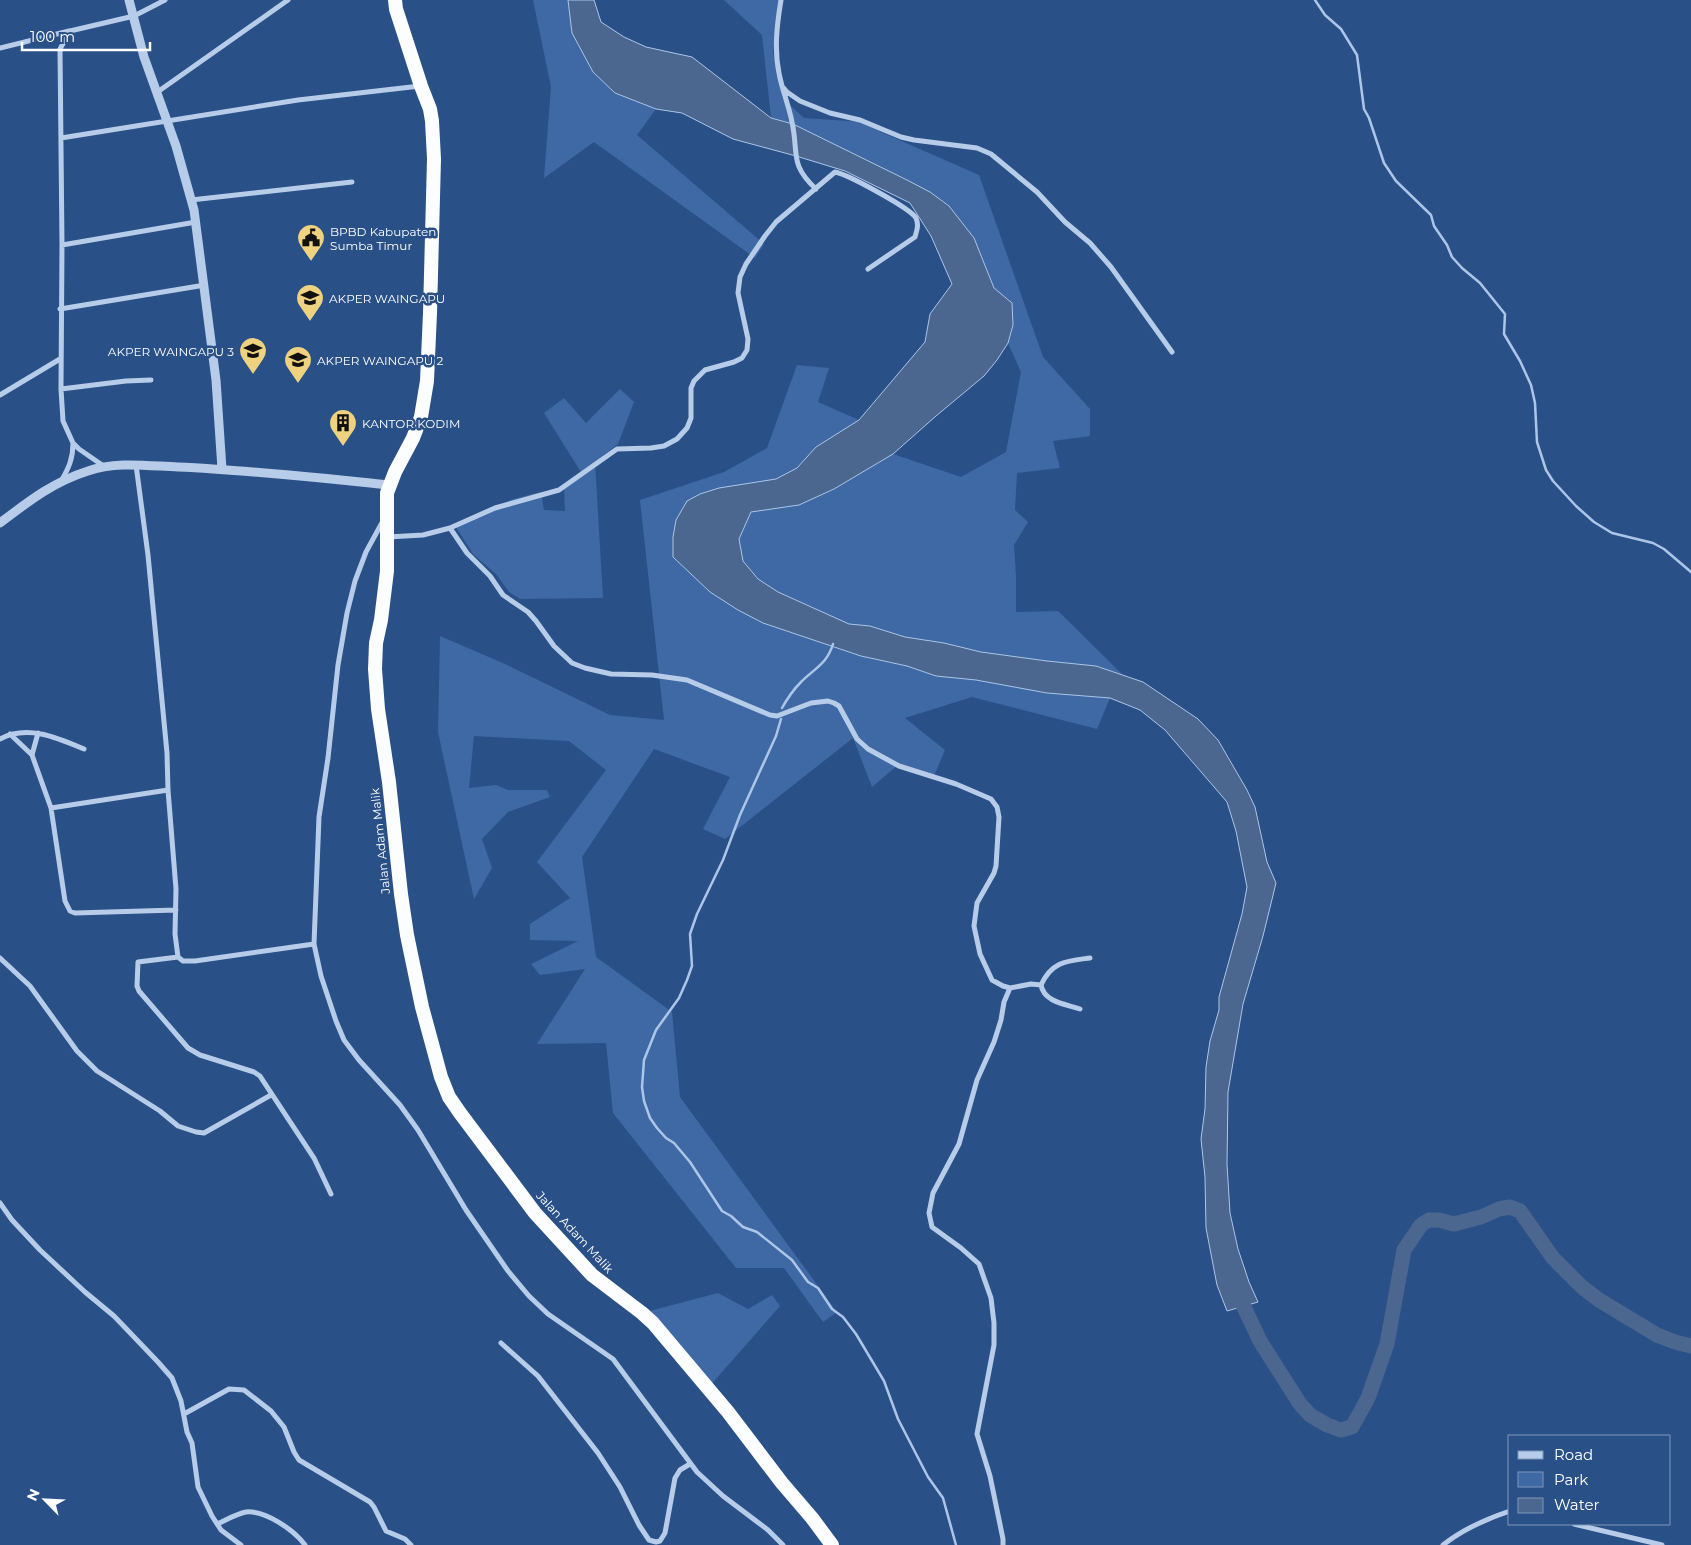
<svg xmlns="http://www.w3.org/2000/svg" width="1691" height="1545" font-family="Montserrat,sans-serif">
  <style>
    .green { fill: #3f69a4 }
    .water { fill: #4c678f; stroke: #acc6e8 }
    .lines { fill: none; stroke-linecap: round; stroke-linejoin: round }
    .stream { stroke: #acc6e8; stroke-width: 2.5 }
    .river { stroke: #4c678f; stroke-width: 15 }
    .minor { stroke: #b7cce8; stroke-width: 5 }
    .tertiary { stroke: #b7cce8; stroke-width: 9 }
    .trunk { stroke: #fcfdfe; stroke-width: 14 }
    .labels { text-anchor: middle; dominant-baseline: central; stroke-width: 5; stroke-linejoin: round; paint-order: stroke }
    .poi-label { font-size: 12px; fill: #fff; stroke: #2a5088; text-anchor: start }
    .street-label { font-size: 12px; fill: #fff; stroke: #2a5088 }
  </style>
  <rect width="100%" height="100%" fill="#2a5088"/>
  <path class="green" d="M533 0H568L572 33 593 72 615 93 656 109 637 135 764 244 755 258 594 142 544 178 551 87Z
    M724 0H779L773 52 783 99 804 118 863 122 881 132 979 175 1043 357 1090 409V436L1053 441 1060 468 1017 473 1015 510 1028 522 1014 545 1016 575V612L1058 611 1123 675 1096 666 1047 661 981 652 944 643 905 637 870 626 849 624 778 592 758 579 743 561 739 539 751 512 799 505 834 489 893 454 961 477 1006 452 1021 372 1008 343 1013 325 1012 303 994 288 974 238 949 206 930 192 905 179 793 124 771 118 762 35Z
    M797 365 829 368 818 402 859 420 816 447 797 468 776 479 750 484 673 557 710 592 763 623 861 656 907 666 936 676 976 680 1047 693 1110 698 1097 729 972 697 905 718 945 750 933 778 898 765 872 787 853 738 725 839 703 829 730 777 654 749 582 857 596 957 672 1012 680 1097 837 1312 823 1322 784 1268H736L613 1113 606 1043 537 1044 585 969 540 975 531 964 578 941 530 940V924L570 898 537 862 606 770 569 741 474 736 469 788 496 785 508 790H547L550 797 508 812 482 839 492 868 474 899 438 732 440 636 505 664 610 715 664 720 640 500 724 472 767 448Z
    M620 389 634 402 618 444 595 462 603 598 520 599 509 592 496 574 473 554 454 524 513 499 541 492 544 510 565 511 564 486 581 472 544 413 564 398 586 423Z
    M718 1293 748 1309 772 1295 780 1306 708 1388 642 1313Z"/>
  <path class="water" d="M568 0H594L601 22 624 37 646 47 692 57 771 118 793 124 905 179 930 192 949 206 974 238 994 288 1012 303 1013 325 1008 343 997 360 984 376 936 416 893 454 834 489 799 505 751 512 739 539 743 561 758 579 778 592 849 624 870 626 905 637 944 643 981 652 1047 661 1096 666 1143 682 1198 719 1218 740 1247 790 1255 807 1267 862 1276 883 1263 936 1243 1004 1228 1092 1227 1164 1230 1213 1238 1249 1249 1282 1258 1302 1227 1311 1217 1285 1206 1228 1205 1177 1201 1139 1205 1109 1206 1067 1210 1041 1219 1010V997L1242 914 1247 887 1236 831 1227 802 1165 730 1140 710 1110 698 1047 693 976 680 936 676 907 666 861 656 763 623 738 610 710 592 673 557V537L676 520 687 501 700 494 719 488 776 479 797 468 816 447 859 420 925 342 930 314 952 284 931 236 910 203 845 171 796 156 733 139 682 113 656 109 615 93 593 72 572 33Z"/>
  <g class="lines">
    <path class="stream" d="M1315 0 1325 15 1341 29 1357 55 1364 109 1369 118 1384 163 1396 181 1431 215 1434 226 1447 245 1452 257 1462 268 1480 283 1505 314 1504 334 1520 361 1531 385 1535 403 1537 442 1546 470 1553 481 1576 506 1594 522 1612 533 1653 543 1664 549 1691 572
      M782 708C787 699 793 690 801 682 815 668 827 664 833 644
      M781 719 776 736 740 815 723 860 697 914 690 934 692 966 687 980 679 998 656 1030 644 1060 642 1087 644 1101 650 1118 657 1128 666 1138 674 1143 690 1162 722 1211 731 1216 743 1227 757 1232 792 1260 808 1282 818 1288 832 1309 843 1317 856 1334 884 1381 898 1419 928 1477 943 1498 956 1545"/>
    <path class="river" d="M1238 1287 1243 1305 1260 1341 1300 1404 1310 1415 1327 1425 1341 1430 1352 1427 1368 1398 1387 1344 1404 1250 1421 1225 1429 1220H1439L1454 1224 1481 1217 1499 1209 1510 1207 1520 1211 1553 1258 1582 1287 1599 1300 1657 1335 1675 1342 1691 1346"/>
    <path class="minor" d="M781 0C777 24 774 49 779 73 782 90 789 106 792 122 799 154 789 164 816 189
      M0 48 69 31
      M782 86 787 92 800 101 830 113 860 120 901 137 914 140 977 148 991 154 1037 192 1065 222 1090 243 1111 267 1172 352
      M156 93 288 0
      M61 138 298 100 420 86
      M191 200 352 182
      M62 245 196 222
      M60 309 205 285
      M61 389 126 381 151 380
      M0 395 60 359
      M136 465 148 555 167 753 168 790 176 889 175 934 178 957 183 961H195L314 944
      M105 467 79 449 73 443 63 421 61 389 62 245 60 49 70 31 134 16 165 0
      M61 481C69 468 73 458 73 443
      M384 519 366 552 355 581 347 613 338 665 328 758 319 817 314 944 321 976 336 1021 344 1040 359 1060 400 1105 418 1130 466 1210 508 1271 529 1296 548 1314 613 1359 697 1472 723 1496 768 1530 783 1545
      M450 528 495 508 559 490 617 449 651 448 664 446 677 439 687 428 691 418V388L694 381 705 370 734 362 742 358 747 350 748 339 738 293 740 277 746 264 765 236 776 222 835 172C847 174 910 208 916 218 919 225 917 230 915 237L868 269
      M388 537 423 535 450 528 467 553 490 576 503 595 528 612 536 621 554 646 572 663 585 668 611 674 652 675 687 680 770 715 777 716 811 703 828 701 834 703 839 706 857 739 868 749 899 766 956 784 991 799 997 807 999 817 996 866 994 873 977 903 974 926 980 954 992 980 1003 986 1010 988 1004 1002 1001 1020 994 1042 977 1080 959 1144 933 1193 929 1213 932 1227 961 1248 979 1264 991 1298 994 1323V1345L977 1434 990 1476 1003 1539V1545
      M10 734 32 755 51 808 65 901 70 911 75 913 176 910
      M0 739C27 724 58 738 84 749
      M32 755 38 733
      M51 808 168 790
      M178 957 138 962 137 986 139 991 188 1048 200 1055 254 1072 260 1076 314 1158 331 1194
      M0 958 30 986 77 1051 97 1071 160 1111 178 1126 196 1132 204 1133 271 1095
      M1041 985C1052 961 1067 961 1090 958
      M1010 988 1031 984 1041 985C1044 1002 1065 1004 1080 1009
      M0 1203 12 1220 40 1250 85 1292 114 1316 158 1362 172 1378 181 1401 187 1432 192 1443 198 1487 212 1516 221 1530 241 1545
      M501 1343 538 1376 598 1453 620 1487 639 1525 649 1540 656 1542 660 1541 665 1533 675 1478 680 1470 690 1464
      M184 1414 229 1389 244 1390 271 1411 284 1427 294 1452 299 1460 370 1502 374 1507 386 1531 405 1539 411 1545
      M217 1524C226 1520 236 1514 246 1512 265 1510 294 1530 305 1545
      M1574 1524 1662 1545
      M1443 1545C1463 1529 1486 1519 1510 1511"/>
    <path class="tertiary" d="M129 0 144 57 176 146 194 210 216 380 222 469
      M0 523C29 501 53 482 88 471 116 461 149 466 178 467 249 470 320 478 390 485"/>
    <path class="trunk" d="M395 0 396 9 421 86 430 109 432 121 434 159 430 313 427 381 421 417 413 438 395 472 387 493V571L381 620 376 643 375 669 378 709 389 782 401 894 407 935 422 1007 441 1077 449 1097 460 1113 535 1213 592 1275 642 1313 653 1323 728 1412 782 1483 812 1518 832 1545"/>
  </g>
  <defs>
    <symbol id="civic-pin" viewBox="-11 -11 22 30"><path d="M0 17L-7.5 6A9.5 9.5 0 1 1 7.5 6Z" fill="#eed27f" stroke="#2a5088"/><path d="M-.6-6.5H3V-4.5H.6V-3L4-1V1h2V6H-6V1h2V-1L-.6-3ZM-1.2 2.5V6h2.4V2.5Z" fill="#111"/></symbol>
    <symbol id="university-pin" viewBox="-11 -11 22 30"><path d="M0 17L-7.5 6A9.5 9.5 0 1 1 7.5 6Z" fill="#eed27f" stroke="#2a5088"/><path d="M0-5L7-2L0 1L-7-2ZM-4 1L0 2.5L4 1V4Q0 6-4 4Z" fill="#111"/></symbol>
    <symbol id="building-pin" viewBox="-11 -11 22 30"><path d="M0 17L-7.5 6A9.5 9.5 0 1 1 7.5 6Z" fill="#eed27f" stroke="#2a5088"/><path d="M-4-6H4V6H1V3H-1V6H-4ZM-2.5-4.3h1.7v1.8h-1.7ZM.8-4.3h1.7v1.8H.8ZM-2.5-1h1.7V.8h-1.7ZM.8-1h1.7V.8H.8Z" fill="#111"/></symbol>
  </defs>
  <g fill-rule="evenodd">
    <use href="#civic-pin" x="295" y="222" width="32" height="43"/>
    <use href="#university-pin" x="294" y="282" width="32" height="43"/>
    <use href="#university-pin" x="237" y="335" width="32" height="43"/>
    <use href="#university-pin" x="282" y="344" width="32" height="43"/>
    <use href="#building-pin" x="327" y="407" width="32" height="43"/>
  </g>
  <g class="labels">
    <g class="poi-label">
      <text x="330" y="231">BPBD Kabupaten<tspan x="330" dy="14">Sumba Timur</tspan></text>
      <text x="329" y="298">AKPER WAINGAPU</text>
      <text x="234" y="351" text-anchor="end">AKPER WAINGAPU 3</text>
      <text x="317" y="360">AKPER WAINGAPU 2</text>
      <text x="362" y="423">KANTOR KODIM</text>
    </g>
    <g class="street-label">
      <text transform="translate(380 841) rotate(-96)">Jalan Adam Malik</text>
      <text transform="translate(575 1232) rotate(47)">Jalan Adam Malik</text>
    </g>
  </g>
  <rect x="1508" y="1435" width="162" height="90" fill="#2a5088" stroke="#7f96b8"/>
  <rect x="1518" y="1451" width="25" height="8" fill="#b7cce8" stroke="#7f96b8"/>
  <text x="1554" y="1460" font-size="15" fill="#ffffff">Road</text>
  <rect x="1518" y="1472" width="25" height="15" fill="#3f69a4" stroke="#7f96b8"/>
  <text x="1554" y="1485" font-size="15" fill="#ffffff">Park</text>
  <rect x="1518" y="1498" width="25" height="15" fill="#4c678f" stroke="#7f96b8"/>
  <text x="1554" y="1510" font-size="15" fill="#ffffff">Water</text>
  <g transform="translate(45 1500) rotate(294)" stroke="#2a5088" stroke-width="4" paint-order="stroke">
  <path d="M0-4L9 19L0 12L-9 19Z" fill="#ffffff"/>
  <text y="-8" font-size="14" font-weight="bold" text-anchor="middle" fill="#ffffff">N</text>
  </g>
  <path d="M22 42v8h128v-8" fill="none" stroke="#ffffff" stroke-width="2.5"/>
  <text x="30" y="42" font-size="15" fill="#ffffff" stroke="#2a5088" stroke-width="4" paint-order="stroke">100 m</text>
</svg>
